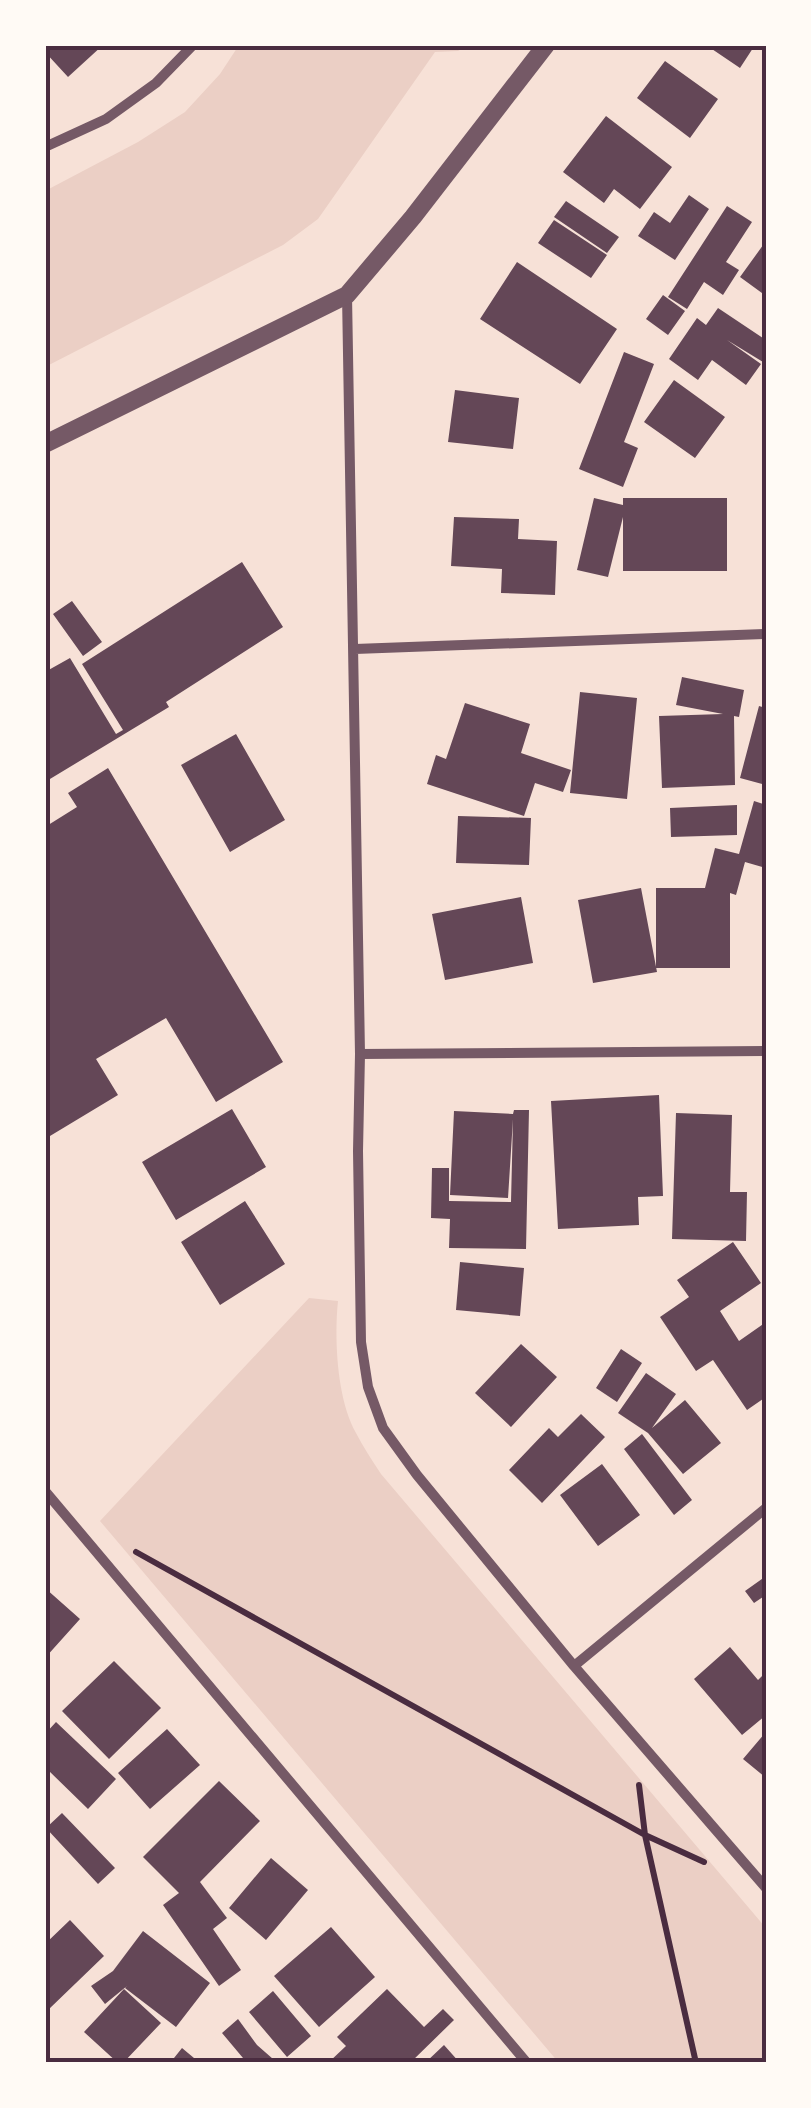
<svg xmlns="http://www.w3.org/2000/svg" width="811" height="2108" font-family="'Noto Serif',serif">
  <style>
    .green { fill: #ebcfc5 }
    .building { fill: #644757 }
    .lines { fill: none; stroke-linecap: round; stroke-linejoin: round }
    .path { stroke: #4a2c40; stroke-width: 6 }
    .minor { stroke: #755966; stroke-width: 10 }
    .tertiary { stroke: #755966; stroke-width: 18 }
    .neatline { fill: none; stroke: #4a2c40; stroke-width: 4 }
  </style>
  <rect width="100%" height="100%" fill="#f7e1d7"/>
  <path class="green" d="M239 45H468L458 51 435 52 318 219 283 245 45 367V191L138 142 185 112 220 74Z
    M309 1298 338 1301C334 1339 337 1399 356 1433 363 1447 372 1460 381 1474L766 1928V2063H559L100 1521Z"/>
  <path class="building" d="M45 45H103L68 77 45 52Z
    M706 45H755L740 68Z
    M665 61 718 99 690 138 637 98Z
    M606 116 672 167 640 209 614 189 604 203 563 172Z
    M689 195 709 209 675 260 638 236 654 212 670 223Z
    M566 201 619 237 607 253 554 217Z
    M727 206 752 222 726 262 739 270 723 295 704 282 687 309 668 297Z
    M554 220 607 255 591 278 538 243Z
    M766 241V296L740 277Z
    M517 262 617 329 580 384 480 319Z
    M663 295 685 311 668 335 646 319Z
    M718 308 766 340V357L763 362 727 340 761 364 746 385 712 360 698 380 669 359 697 318 706 325Z
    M624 352 654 364 624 442 638 448 623 487 579 469Z
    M674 380 725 417 695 458 644 422Z
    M455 390 519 398 513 449 448 442Z
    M594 498 623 505V498H727V571H623V517L608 577 577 570Z
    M454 517 519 519 518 539 557 541 555 595 501 593 502 569 451 566Z
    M242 562 283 627 166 702 169 707 45 782V672L70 658 116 734 123 730 82 664Z
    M72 601 102 642 83 656 53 614Z
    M682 677 744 690 739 717 734 716 735 785 662 788 659 716 723 714 676 705Z
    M580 692 637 698 627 799 570 793Z
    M465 703 530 724 521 753 571 770 563 792 535 783 524 816 427 784 436 755 446 759Z
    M759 706 766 708V785L740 778Z
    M236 734 285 820 230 852 181 765Z
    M108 768 283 1062 216 1102 166 1018 96 1059 118 1095 45 1139V827L77 807 68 793Z
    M754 801 766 805V868L745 862 736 895 730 893V968H656V888H705L715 848 739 854Z
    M737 805V835L671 837 670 808Z
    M458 816 531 818 529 865 456 863Z
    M641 888 657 972 593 983 578 900Z
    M521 897 533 963 445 980 432 914Z
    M659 1095 663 1196 638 1197 639 1225 558 1229 551 1101Z
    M232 1109 266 1167 176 1220 142 1162Z
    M514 1110H529L526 1249 449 1248 450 1219 431 1218 432 1168H449V1201L511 1202 513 1119 508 1198 450 1195 454 1111 513 1114Z
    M676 1113 732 1115 730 1192H747L746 1241 672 1239Z
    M245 1201 285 1264 220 1305 181 1242Z
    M733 1242 761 1283 720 1311 739 1341 766 1322V1397L747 1410 713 1360 696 1371 660 1317 689 1297 677 1280Z
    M460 1262 524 1268 520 1316 456 1310Z
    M521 1344 557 1377 511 1427 475 1393Z
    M621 1349 642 1363 617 1402 596 1388Z
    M646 1373 676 1394 652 1428 685 1400 721 1443 683 1474 648 1433 618 1413Z
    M581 1414 605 1437 542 1503 509 1470 549 1428 558 1437Z
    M642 1434 692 1500 674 1515 624 1449Z
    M602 1464 640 1515 598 1546 560 1495Z
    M766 1576V1595L754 1603 745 1591Z
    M45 1588 80 1619 45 1658Z
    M730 1647 758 1680 766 1672V1715L742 1735 694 1679Z
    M114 1661 161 1708 109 1759 62 1711Z
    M56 1722 116 1779 88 1809 48 1770 45 1774V1734Z
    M167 1729 200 1765 150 1809 118 1773Z
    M766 1732V1778L743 1759Z
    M219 1781 260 1821 200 1882 227 1918 213 1929 241 1970 219 1986 163 1905 179 1893 143 1857Z
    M62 1813 115 1868 98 1884 46 1828Z
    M271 1858 308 1890 266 1940 229 1908Z
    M70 1920 104 1956 48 2010 45 2006V1944Z
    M331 1927 375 1977 319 2027 274 1976Z
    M143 1931 210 1983 176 2027 125 1988 127 1986 105 2004 91 1986 113 1971Z
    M124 1989 161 2023 123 2063H118L84 2032Z
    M387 1989 424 2027 443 2009 454 2020 410 2063H328L346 2046 337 2037Z
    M273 1991 311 2036 287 2057 249 2012Z
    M238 2019 257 2045 273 2059 270 2063H239L243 2058 222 2033Z
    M444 2045 460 2063H425Z
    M182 2048 200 2063H170Z"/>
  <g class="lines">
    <path class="path" d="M136 1552 645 1835 704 1862
      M639 1785 645 1835 696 2063"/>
    <path class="minor" d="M45 147 106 119 156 83 193 45
      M347 295 360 1054 358 1151 361 1342 368 1387 383 1428 417 1475 574 1666 766 1888
      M355 649 766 634
      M360 1054 766 1051
      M45 1491 527 2063
      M574 1666 766 1508"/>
    <path class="tertiary" d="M45 444 347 295 413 217 546 45"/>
  </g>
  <rect width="811" height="2108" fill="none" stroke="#fffaf5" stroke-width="95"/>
  <rect x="48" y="48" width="716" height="2012" class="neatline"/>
</svg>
